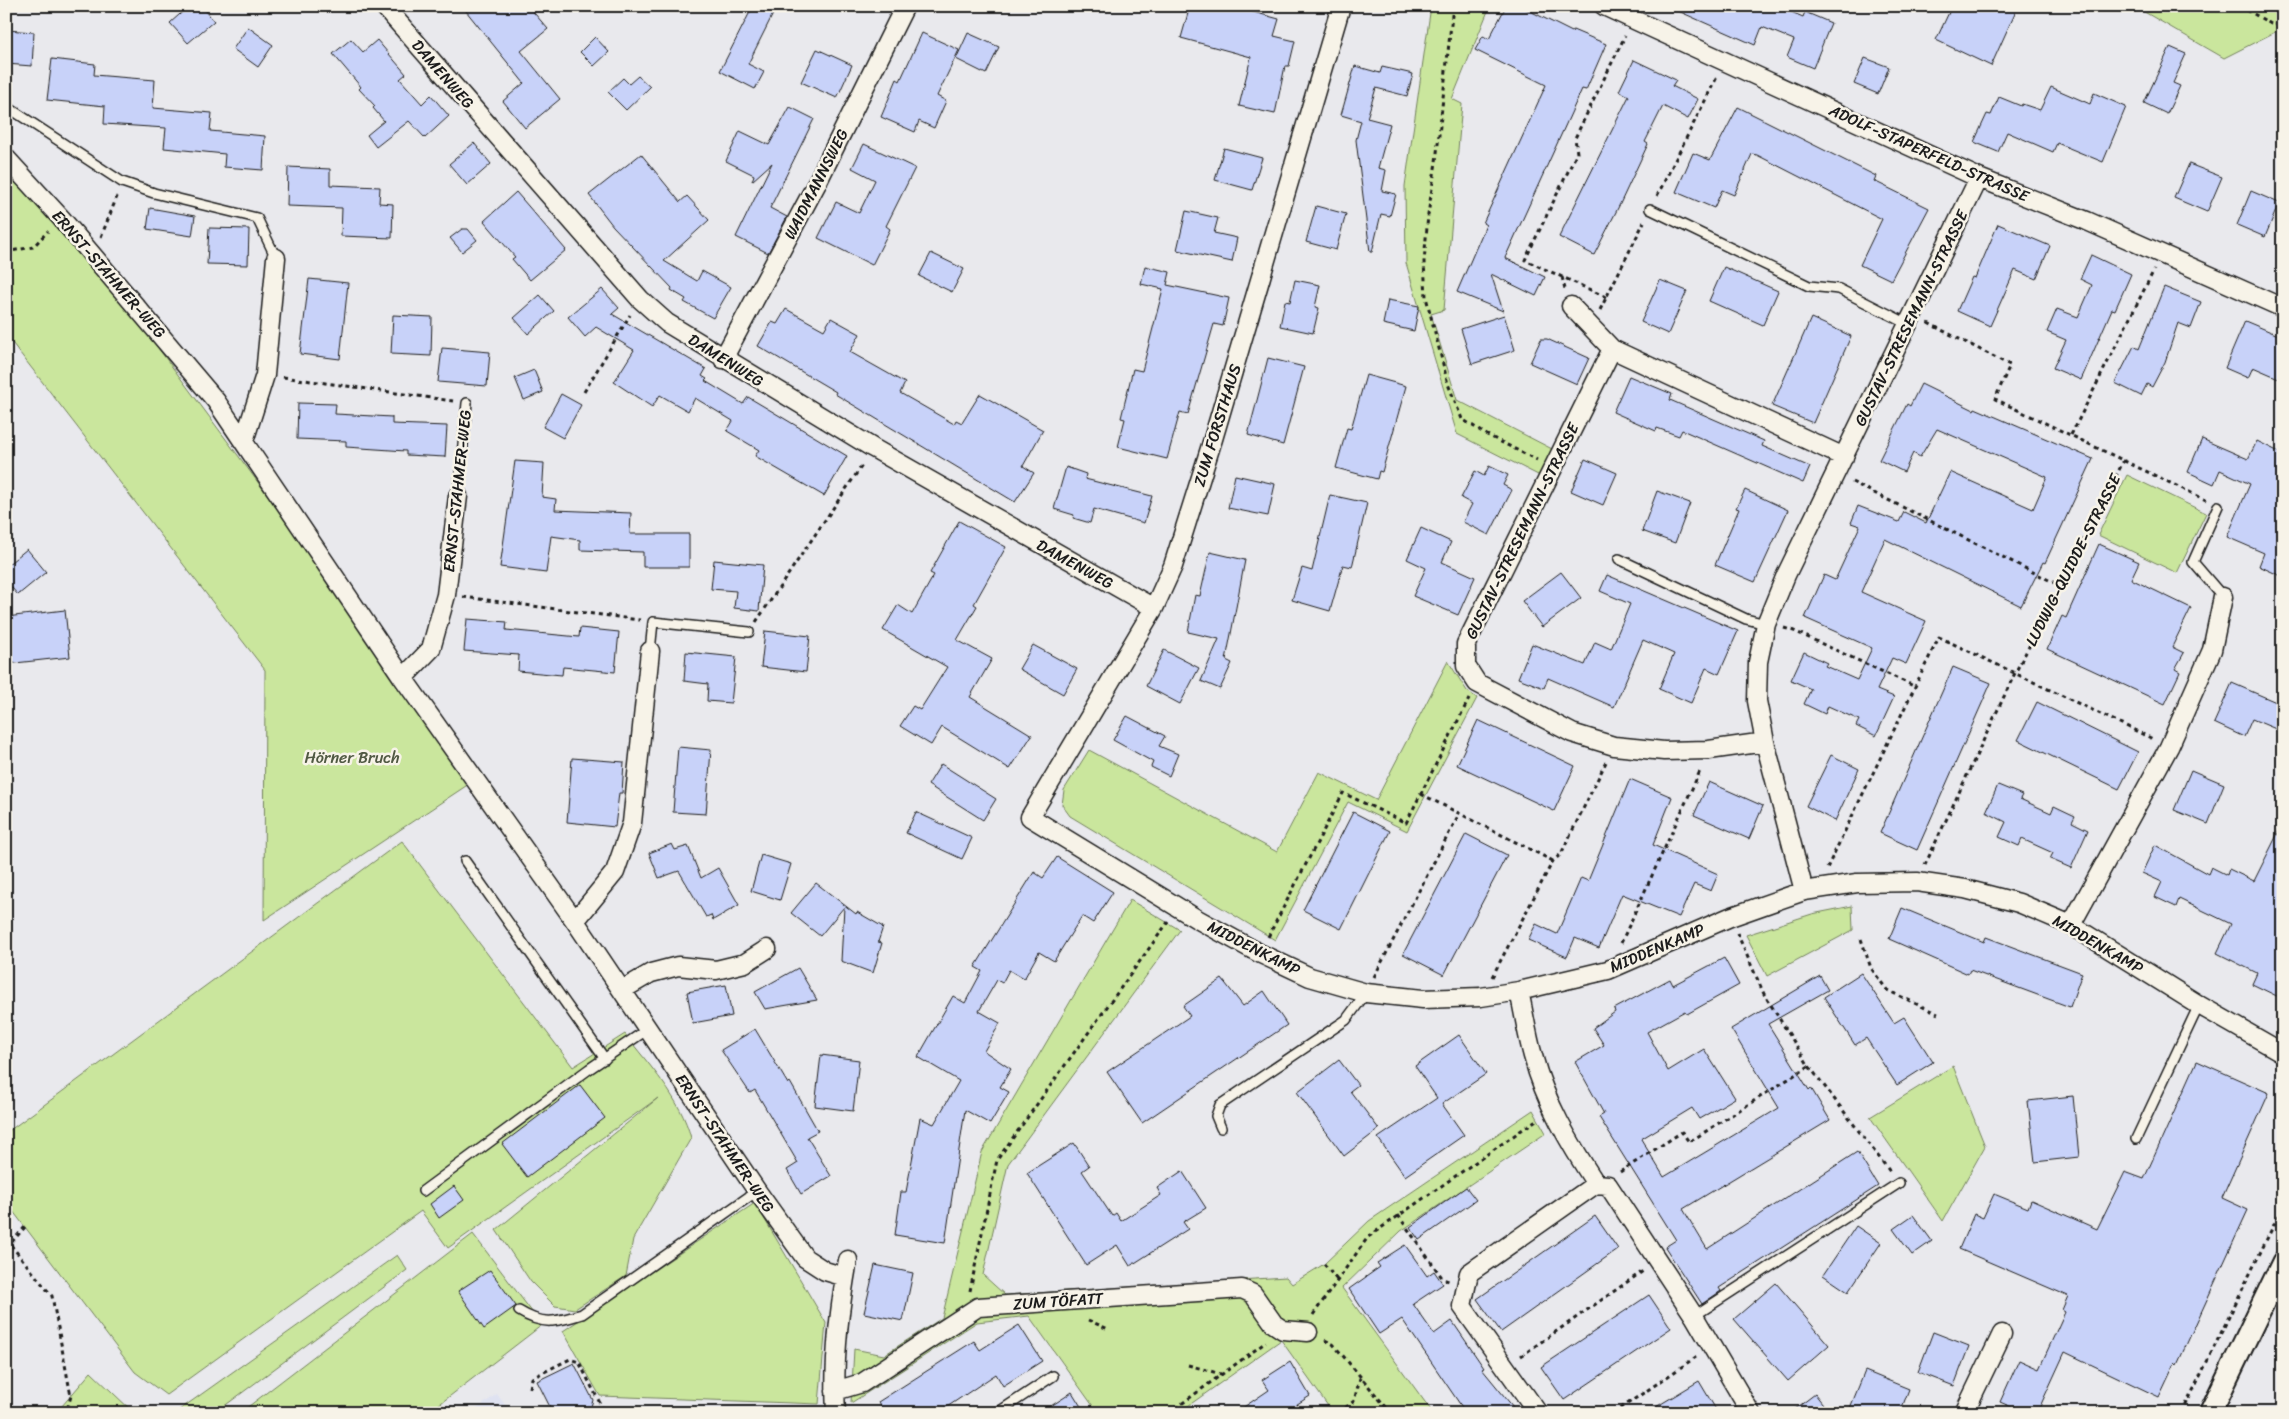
<svg xmlns="http://www.w3.org/2000/svg" width="2289" height="1419" font-family="Sriracha,sans-serif">
  <style>
    .built { fill: #dfe2f1 }
    .green { fill: #cae69d; stroke: #73815c }
    .building { fill: #c8d2f9; stroke: #1c1c1c }
    .lines { fill: none; stroke-linecap: round; stroke-linejoin: round }
    .service-casing { stroke: #1c1c1c; stroke-width: 12 }
    .minor-casing { stroke: #1c1c1c; stroke-width: 21 }
    .tertiary-casing { stroke: #1c1c1c; stroke-width: 25 }
    .path { stroke: #1c1c1c; stroke-width: 3; stroke-dasharray: 4 4; stroke-linecap: butt }
    .service { stroke: #f7f3e8; stroke-width: 9 }
    .minor { stroke: #f7f3e8; stroke-width: 18 }
    .tertiary { stroke: #f7f3e8; stroke-width: 21 }
    .labels { text-anchor: middle; dominant-baseline: central; stroke-width: 5; stroke-linejoin: round; paint-order: stroke }
    .street-label { font-size: 16px; fill: #1c1c1c; stroke: #f7f3e8 }
    .park-label { font-size: 16px; fill: #505943; stroke: #f7f3e8 }
  </style>
  <rect width="100%" height="100%" fill="#e9e9ed"/>
  <filter id="ink" filterUnits="userSpaceOnUse"><feTurbulence type="fractalNoise" baseFrequency=".02" numOctaves="2"/><feDisplacementMap in="SourceGraphic" scale="10" xChannelSelector="R" yChannelSelector="G"/><feConvolveMatrix kernelMatrix="1 2 1 2 8 2 1 2 1" color-interpolation-filters="sRGB"/></filter>
  <g filter="url(#ink)">
    <path class="built" d="M497 1394 511 1413H471Z"/>
    <path class="green" d="M1431 6H1490L1452 99 1462 104 1444 310 1431 314 1457 400 1554 450 1540 476 1457 434 1406 263 1405 186Z
      M2134 6H2283V28L2224 58Z
      M6 151 16 157 478 778 264 920 265 670 6 335Z
      M2127 475 2206 513 2177 573 2098 535Z
      M1448 661 1467 691 1477 698 1407 831 1348 802 1275 940 1070 816 1062 805 1064 790 1089 750 1277 852 1319 772 1376 800Z
      M402 841 573 1067 625 1034C649 1065 681 1099 691 1138L633 1239 626 1276 575 1309 555 1306 531 1282 496 1230 658 1098 448 1248 421 1211 166 1395 135 1372 6 1202V1133Z
      M1130 900 1180 930 1008 1164 983 1275 1005 1295 1286 1277 1292 1284 1324 1264 1369 1221 1533 1110 1546 1133 1401 1231 1342 1288 1433 1413H1333L1281 1340 1178 1413H1098L1029 1316 977 1322 851 1403 854 1349 884 1355 942 1318 982 1152Z
      M1852 906 1853 930 1767 976 1746 935 1812 914Z
      M1953 1066 1985 1146 1943 1221 1870 1117Z
      M755 1203 826 1323 819 1404 600 1396 563 1331Z
      M473 1234 542 1325 428 1413H240Z
      M397 1255 407 1270 215 1413H175Z
      M91 1372 134 1413H56Z"/>
    <path class="building" d="M189 6H202L214 21 188 43 170 23Z
      M462 6H528L548 29 521 51 560 99 525 128 503 101 524 83Z
      M753 6H777L748 64 764 72 755 89 720 71Z
      M1190 6H1231L1279 19 1274 36 1295 41 1289 66H1285L1275 114 1239 106 1251 57 1181 38Z
      M1506 6H1520L1572 32 1573 30 1606 44 1586 90 1582 89 1505 258 1545 277 1536 296 1491 274 1503 311 1457 292 1486 225 1483 223 1546 85 1475 50 1483 36 1489 39Z
      M1667 6H1777L1803 17 1805 12 1831 23 1813 68 1787 57 1794 40 1762 27 1755 45Z
      M1952 6H2018L1991 66 1936 40Z
      M248 27 273 45 258 67 233 49Z
      M6 30 34 32 32 66 6 64Z
      M922 33 959 50 937 96 946 101 934 128 919 121 915 132 881 117 897 79 900 81Z
      M968 33 999 47 986 74 956 59Z
      M595 37 609 52 594 66 580 52Z
      M351 39 363 52 377 40 406 74 400 79 422 104 431 95 449 116 425 138 409 121 376 147 367 135 384 121 373 108 375 106 359 89 361 87 333 54Z
      M2170 47 2186 54 2173 83 2180 86 2167 114 2144 103Z
      M817 49 852 65 837 98 801 82Z
      M1865 58 1889 67 1878 94 1854 84Z
      M52 59 95 64 94 75 155 80 153 108 212 113 210 131 265 136 263 170 224 167 225 154 164 148 166 128 104 124 105 106 47 100Z
      M1634 60 1676 80 1672 86 1698 99 1688 119 1663 106 1645 142 1648 144 1620 204 1594 255 1559 237 1629 96 1619 91Z
      M1355 66 1380 73 1382 67 1413 74 1407 96 1376 88 1367 118 1390 124 1378 168 1386 170 1382 191 1396 194 1390 216 1381 214 1372 252H1370L1356 140 1361 121 1341 115Z
      M638 76 650 87 626 110 608 92 623 78 629 84Z
      M2051 87 2090 104 2094 93 2126 107 2103 162 2057 143 2053 152 2007 132 1998 152 1974 142 1987 114 1991 115 1999 97 2021 106 2022 104 2040 110Z
      M790 107 814 119 770 208 787 217 768 253 736 237 772 163 752 181 754 175 726 161 740 131 769 145Z
      M1738 107 1876 176 1874 181 1929 208 1891 280 1860 265 1882 219 1757 155 1752 154 1734 195 1722 190 1714 208 1676 192 1693 153 1710 160Z
      M474 143 491 164 467 185 449 164Z
      M864 144 915 168 886 226 890 229 872 265 818 238 836 202 859 213 875 180 852 168Z
      M1224 148 1262 158 1252 190 1215 180Z
      M641 154 680 202 687 196 709 220 664 261 697 281 702 271 731 287 713 318 684 302 686 299 671 290 672 288 613 226 589 195Z
      M2189 164 2222 177 2207 212 2174 198Z
      M288 167 330 169V185L380 187 379 203 393 204 392 238 341 236 342 208 287 206Z
      M2251 191 2279 203 2265 237 2237 225Z
      M516 192 566 250 530 280 512 259 515 257 484 221Z
      M1316 206 1346 214 1336 250 1306 242Z
      M150 208 195 216 192 236 147 229Z
      M1186 211 1218 218 1214 233 1237 238 1232 262 1177 250Z
      M1998 224 2050 246 2036 279 2015 270 1990 326 1957 311 1972 277 1975 278Z
      M209 228 249 229 248 265 207 264Z
      M462 229H468L477 240 462 252 450 238Z
      M931 253 964 269 952 292 919 276Z
      M2091 255 2131 274 2115 310 2112 309 2081 380 2053 368 2066 340 2047 332 2057 309 2078 317 2092 285 2080 279Z
      M1145 266 1170 272 1167 285 1229 298 1223 326 1214 324 1188 414 1180 412 1167 459 1118 447 1125 419 1121 418 1133 369 1142 371 1163 289 1141 284Z
      M1724 267 1778 291 1763 325 1709 301Z
      M309 279 348 283 340 359 300 354Z
      M1295 280 1320 285 1315 307 1319 308 1313 333 1280 326 1285 301 1290 302Z
      M1660 280 1687 291 1668 334 1641 322Z
      M2164 287 2201 302 2191 328 2178 323 2165 362 2152 387 2147 384 2141 396 2115 383 2134 346 2139 349Z
      M602 289 619 308 612 314 706 369 702 376 707 379 705 381 743 404 748 397 847 456 824 496 755 456 759 450 727 431 733 421 695 398 688 411 660 395 652 407 614 382 634 350 596 327 585 337 568 317Z
      M540 295 554 311 528 334 514 318Z
      M1388 300 1419 306 1414 331 1383 324Z
      M786 309 824 330 831 318 860 334 850 352 905 383 900 393 954 424 956 420 962 423 980 394 1043 430 1023 466 1034 473 1015 502 835 394 836 392 758 346 772 322 777 324Z
      M393 315 432 317 431 356 391 354Z
      M1504 315 1515 350 1472 364 1461 329Z
      M1811 318 1851 336 1813 423 1772 406Z
      M2245 321 2283 337V380L2253 367 2248 378 2225 368Z
      M1541 339H1547L1589 358 1577 384 1530 363Z
      M442 348 490 352 487 386 438 382Z
      M1268 358 1304 367 1283 445 1248 435Z
      M534 370 543 392 524 400 515 378Z
      M1366 375 1406 386 1382 472 1379 471 1377 479 1336 468 1347 428 1351 429Z
      M1629 376 1672 394 1670 400 1764 441 1762 446 1810 467 1803 483 1682 430 1679 436 1657 428 1656 431 1613 412Z
      M1921 384 1974 410 1975 408 2093 459 2045 563 2043 562 2021 606 1885 539 1861 592 1926 621 1906 664 1892 658 1877 690 1894 697 1876 736 1856 726 1859 720 1828 706 1825 714 1804 704 1811 689 1791 680 1804 652 1827 663 1825 666 1857 680 1872 648 1805 618 1824 575 1835 580 1860 526 1851 523 1858 506 1899 522 1904 512 1926 523 1950 472 2033 509 2047 477 1937 429 1920 457 1913 453 1904 472 1879 460 1907 404 1910 406Z
      M561 394 581 405 563 438 543 427Z
      M298 403 336 404 335 414 392 417V424L447 426 445 457 406 455V451L346 447V441L297 439Z
      M2202 439 2248 459 2257 441 2283 454V577L2259 566 2264 553 2227 537 2250 484 2220 470 2214 484 2188 472Z
      M1585 459 1617 473 1603 505 1571 491Z
      M515 461 544 463 542 497 556 499 555 510 631 513 630 534H689V567H643V552L580 550V540L551 536 546 573 500 567Z
      M1489 466 1508 475 1503 485 1512 490 1489 535 1463 522 1472 504 1461 498 1475 471 1484 476Z
      M1066 467 1086 474 1085 479 1152 496 1144 523 1094 509 1090 523 1073 518 1074 515 1054 509Z
      M1235 475 1275 484 1268 516 1228 508Z
      M1745 490 1788 510 1755 582 1715 565 1739 509 1736 508Z
      M1657 491 1690 503 1675 543 1642 531Z
      M1330 495 1367 503 1352 567 1343 565 1330 611 1292 600 1302 568 1312 571Z
      M959 521 1006 547 974 604 977 606 957 640 992 659 970 697 1032 735 1010 769 942 727 931 745 900 726 913 706 920 710 947 667 883 630 898 605 912 614 934 575 930 573Z
      M1421 528 1451 542 1442 562 1475 577 1458 615 1413 596 1426 568 1407 559Z
      M2099 544 2139 562 2131 579 2191 608 2172 647 2184 653 2175 669 2180 672 2165 704 2047 649 2062 616 2066 618Z
      M27 549 46 572 18 595 6 581V566Z
      M1210 552 1245 560 1226 660 1232 663 1220 689 1201 681 1219 639 1188 632 1195 595 1200 596Z
      M714 560 763 565 759 611 734 608 736 591 711 589Z
      M1561 572 1581 598 1542 627 1522 601Z
      M1607 575 1738 631 1719 674 1706 668 1691 703 1659 689 1674 654 1643 640 1614 707 1548 678 1544 688 1518 678 1532 644 1585 665 1595 642 1611 649 1630 604 1600 591Z
      M65 610 70 657 6 664V617Z
      M467 619 507 622 506 630 579 637 580 628 619 632 615 672 563 667 562 675 518 671 519 655 464 651Z
      M765 631 810 636 806 672 761 667Z
      M1033 645 1077 669 1063 694 1019 669Z
      M1164 650 1199 668 1180 704 1146 686Z
      M686 652 736 657 731 703 707 701 708 684 684 681Z
      M1953 667 1991 683 1917 850 1880 833Z
      M2232 683 2283 705V732L2252 719 2244 737 2214 723Z
      M2037 702 2138 752 2119 789 2018 740Z
      M1127 716 1165 736 1159 746 1178 754 1169 776 1151 767 1153 762 1113 740Z
      M1478 720 1575 766 1554 811 1457 765Z
      M678 747 711 750 706 814 673 812Z
      M1831 755 1859 769 1835 821 1806 806Z
      M572 758 624 762 622 793H619L615 827 567 822Z
      M941 764 996 799 983 820 928 785Z
      M2191 770 2224 784 2208 824 2174 810Z
      M1630 779 1672 797 1653 845 1718 874 1711 891 1694 884 1679 917 1622 894 1599 948 1575 938 1567 957 1528 940 1536 924 1557 934 1581 878 1588 881Z
      M1709 782 1763 806 1749 839 1694 815Z
      M1998 785 2022 795 2020 799 2051 813 2054 806 2075 816 2072 822 2088 830 2071 868 2050 859 2053 853 2022 839 2019 846 1999 837 2006 822 1986 812Z
      M916 812 972 838 962 859 906 833Z
      M1353 812 1390 831 1341 929 1303 910Z
      M2283 823V999L2252 984 2257 973 2217 953 2231 924 2179 899 2176 907 2155 897 2162 882 2142 873 2155 845 2208 874 2211 867 2227 875 2229 869 2254 881Z
      M1466 834 1507 855 1444 975 1403 954Z
      M672 844 675 850 688 846 701 878 718 868 739 905 713 920 711 915 706 917 679 871 659 878 649 853Z
      M761 855 791 864 780 900 751 891Z
      M1057 857 1113 892 1093 923 1082 916 1054 961 1039 952 1024 979 1009 970 1002 983 997 980 979 1011 1000 1023 984 1051 1011 1069 1000 1087 1009 1092 990 1124 965 1110 945 1243 895 1235 901 1192H906L920 1118 934 1124 959 1081 918 1057 953 996 965 1003 982 971 975 967 1034 872 1043 878Z
      M816 883 856 914 857 912 883 927 878 942 882 943 873 973 841 961 844 907 820 936 791 913Z
      M1902 908 1984 942 1986 937 2082 973 2070 1007 1970 970 1968 974 1889 939Z
      M1724 958 1739 985 1687 1014 1685 1011 1647 1032 1668 1071 1704 1049 1735 1098 1699 1119 1692 1108 1641 1139 1664 1177 1779 1108 1731 1029 1820 976 1828 990 1768 1024 1809 1090 1811 1088 1830 1120 1683 1209 1707 1249 1857 1152 1878 1186 1719 1288 1721 1291 1702 1304 1665 1247 1676 1240 1599 1117 1604 1114 1575 1062 1604 1045 1593 1028 1615 1012 1614 1009 1670 979 1673 985Z
      M798 968 817 1000 765 1009 755 992Z
      M1861 973 1894 1023 1904 1017 1933 1062 1897 1085 1866 1038 1855 1045 1824 997Z
      M1222 979 1243 1006 1264 991 1287 1025 1142 1123 1107 1072 1190 1016 1183 1006Z
      M726 985 732 1016 693 1023 687 992Z
      M755 1029 788 1084 790 1082 818 1131 807 1137 831 1176 801 1194 787 1170 798 1163 755 1090 750 1093 721 1050Z
      M1459 1035 1486 1074 1442 1104 1464 1135 1405 1176 1378 1138 1437 1098 1415 1066Z
      M821 1055 859 1060 853 1111 815 1106Z
      M1339 1060 1358 1085 1350 1091 1379 1129 1344 1156 1297 1092Z
      M2197 1061 2269 1093 2222 1198 2248 1210 2177 1365 2175 1363 2159 1397 2065 1352 2037 1413H2025L2000 1402 2019 1360 2039 1369 2065 1312 2062 1310 2068 1296 1959 1249 1974 1214 1983 1218 1994 1194 2028 1208 2031 1200 2097 1229 2125 1172 2144 1179Z
      M580 1085 605 1118 527 1177 502 1144Z
      M2073 1096 2079 1157 2035 1162 2028 1101Z
      M1074 1143 1089 1166 1082 1171 1112 1216 1116 1213 1121 1221 1161 1195 1157 1188 1182 1171 1206 1208 1183 1222 1188 1229 1130 1266 1117 1245 1086 1265 1027 1173Z
      M454 1186 464 1200 439 1218 430 1204Z
      M1466 1187 1476 1200 1419 1240 1410 1227Z
      M1913 1215 1932 1241 1912 1255 1893 1229Z
      M1595 1216 1618 1249 1501 1332 1477 1299Z
      M1856 1226 1881 1243 1848 1292 1823 1275Z
      M1405 1245 1427 1276 1434 1271 1443 1284 1413 1304 1434 1334 1452 1321 1484 1368 1482 1369 1518 1413H1466L1402 1319 1379 1334 1349 1289 1380 1267 1377 1263Z
      M875 1265 913 1273 903 1321 864 1313Z
      M490 1270 516 1306 484 1329 458 1291Z
      M1776 1283 1829 1345 1788 1381 1734 1319Z
      M1649 1295 1671 1328 1564 1400 1541 1367Z
      M1019 1325 1042 1361 1003 1386 996 1374 938 1413H885L878 1402 974 1341 980 1350Z
      M1933 1332 1969 1346 1954 1386 1918 1372Z
      M1290 1362 1310 1396 1283 1413H1235L1269 1390 1262 1380Z
      M574 1363 593 1400 589 1413H553L537 1381Z
      M1865 1371 1909 1389 1900 1413H1848Z
      M1699 1381 1718 1413H1646Z
      M1072 1392 1085 1413H1040L1065 1397Z
      M1815 1394 1830 1413H1790Z"/>
    <g class="lines">
      <defs>
        <path id="service" d="M6 106 122 182 154 193 257 218 276 258
          M1650 209 1809 286 1839 289 1908 324
          M458 496 467 403
          M2218 506 2193 562 2223 597
          M1619 559 1746 619 1766 624
          M650 651 653 622 749 632
          M465 861 605 1059
          M1221 1128 1216 1116 1220 1105 1346 1020 1366 993
          M2136 1139 2199 1005
          M423 1191 589 1069 648 1029
          M519 1311C543 1326 556 1322 582 1314L757 1191
          M1694 1316 1899 1183
          M997 1413 1053 1376"/>
        <path id="minor" d="M384 6 640 299 667 323 873 448 1154 608
          M1341 6 1213 439 1173 566 1154 608 1030 817 1197 919 1259 953 1310 977 1366 993 1423 999 1481 997 1519 991 1608 970 1730 917 1804 891 1857 883 1917 882 1965 889 2019 903 2071 925 2199 1005 2283 1053
          M1604 6 1979 178 2087 221 2283 308
          M6 158 61 218 216 401 403 678 575 921 757 1191 805 1258 825 1271 845 1277
          M1571 306 1612 349 1844 457
          M1612 349 1466 644V666L1477 683 1572 733 1614 746 1664 751 1709 750 1765 742
          M723 359 816 185 905 6
          M244 441 265 375 276 258
          M403 678 431 649 446 595 458 496
          M1804 891 1765 742 1757 701 1758 662 1766 624 1786 575 1979 178
          M575 921 615 872 632 823 650 651
          M2071 925 2169 747 2212 650 2223 597
          M622 990 651 973 678 966 716 970 745 963 767 949
          M1519 991C1524 1013 1527 1035 1533 1056 1545 1102 1570 1144 1596 1184L1608 1185 1694 1316 1751 1413
          M835 1391 862 1383 978 1307 1242 1289 1253 1294 1274 1324 1283 1330 1308 1332
          M836 1413C833 1362 839 1310 848 1260
          M1538 1413 1462 1306 1469 1273 1596 1184
          M1964 1413 2002 1334"/>
        <path id="tertiary" d="M2210 1413 2283 1262"/>
      </defs>
      <use href="#service" class="service-casing"/>
      <use href="#minor" class="minor-casing"/>
      <use href="#tertiary" class="tertiary-casing"/>
      <path class="path" d="M1453 6 1436 162 1428 215 1424 262 1426 297 1448 384 1462 419 1487 435 1537 460
        M2240 6 2271 24 2283 25
        M1657 196 1717 77
        M101 237 118 194
        M6 252 33 247 48 231
        M1562 277 1565 289
        M1606 297 1525 260 1577 153 1575 138 1625 36
        M1600 310 1644 222
        M1928 323 2010 365 1995 399 2206 500
        M283 377 453 401
        M584 392 630 315
        M2071 435 2154 270
        M1852 482 2061 586
        M463 597 640 620
        M756 622 863 464
        M1784 628 1794 631 1916 687
        M1421 794 1553 861
        M1925 865 2015 673 2061 586 2124 460
        M1827 868 1939 637 2153 739
        M1737 933 1764 994 1809 1066 1891 1173
        M1268 937 1343 793 1406 823 1469 699
        M1861 939 1871 968 1887 990 1938 1014
        M1621 943 1701 769
        M1374 977 1459 814
        M1492 977 1553 861 1561 854 1606 762
        M1620 1172 1682 1132 1689 1142 1809 1066
        M1398 1215 1443 1279 1449 1281
        M25 1227 10 1244 52 1296 71 1396 66 1413
        M1324 1264 1337 1280
        M970 1291 997 1160 1168 922
        M1313 1315 1368 1237 1539 1118
        M1088 1320 1108 1329
        M1325 1340 1333 1344 1391 1413
        M1521 1356 1643 1271
        M1188 1365 1221 1374
        M530 1388 532 1378 570 1359 579 1362 605 1413
        M1138 1406 1139 1413
        M1169 1413 1266 1342
        M1339 1413 1354 1401 1360 1378
        M1614 1413 1696 1357
        M2182 1413 2283 1206"/>
      <use href="#service" class="service"/>
      <use href="#minor" class="minor"/>
      <use href="#tertiary" class="tertiary"/>
    </g>
  </g>
  <g class="labels">
    <g class="street-label">
      <text transform="translate(443 74) rotate(49)">DAMENWEG</text>
      <text transform="translate(1929 153) rotate(24)">ADOLF-STAPERFELD-STRASSE</text>
      <text transform="translate(816 184) rotate(-63)">WAIDMANNSWEG</text>
      <text transform="translate(109 274) rotate(49)">ERNST-STAHMER-WEG</text>
      <text transform="translate(1911 318) rotate(-64)">GUSTAV-STRESEMANN-STRASSE</text>
      <text transform="translate(726 360) rotate(32)">DAMENWEG</text>
      <text transform="translate(1217 425) rotate(-73)">ZUM FORSTHAUS</text>
      <text transform="translate(457 491) rotate(-84)">ERNST-STAHMER-WEG</text>
      <text transform="translate(1522 531) rotate(-64)">GUSTAV-STRESEMANN-STRASSE</text>
      <text transform="translate(2073 560) rotate(-63)">LUDWIG-QUIDDE-STRASSE</text>
      <text transform="translate(1075 564) rotate(29)">DAMENWEG</text>
      <text transform="translate(2098 944) rotate(30)">MIDDENKAMP</text>
      <text transform="translate(1254 948) rotate(27)">MIDDENKAMP</text>
      <text transform="translate(1657 948) rotate(-23)">MIDDENKAMP</text>
      <text transform="translate(725 1143) rotate(56)">ERNST-STAHMER-WEG</text>
      <text transform="translate(1058 1301) rotate(-4)">ZUM TÖFATT</text>
    </g>
    <g class="park-label">
      <text x="352" y="757">Hörner Bruch</text>
    </g>
  </g>
  <rect width="2289" height="1419" fill="none" stroke="#f7f3e8" stroke-width="25"/>
  <rect x="12" y="12" width="2264" height="1394" fill="none" stroke="#1c1c1c" stroke-width="2" filter="url(#ink)"/>
</svg>
